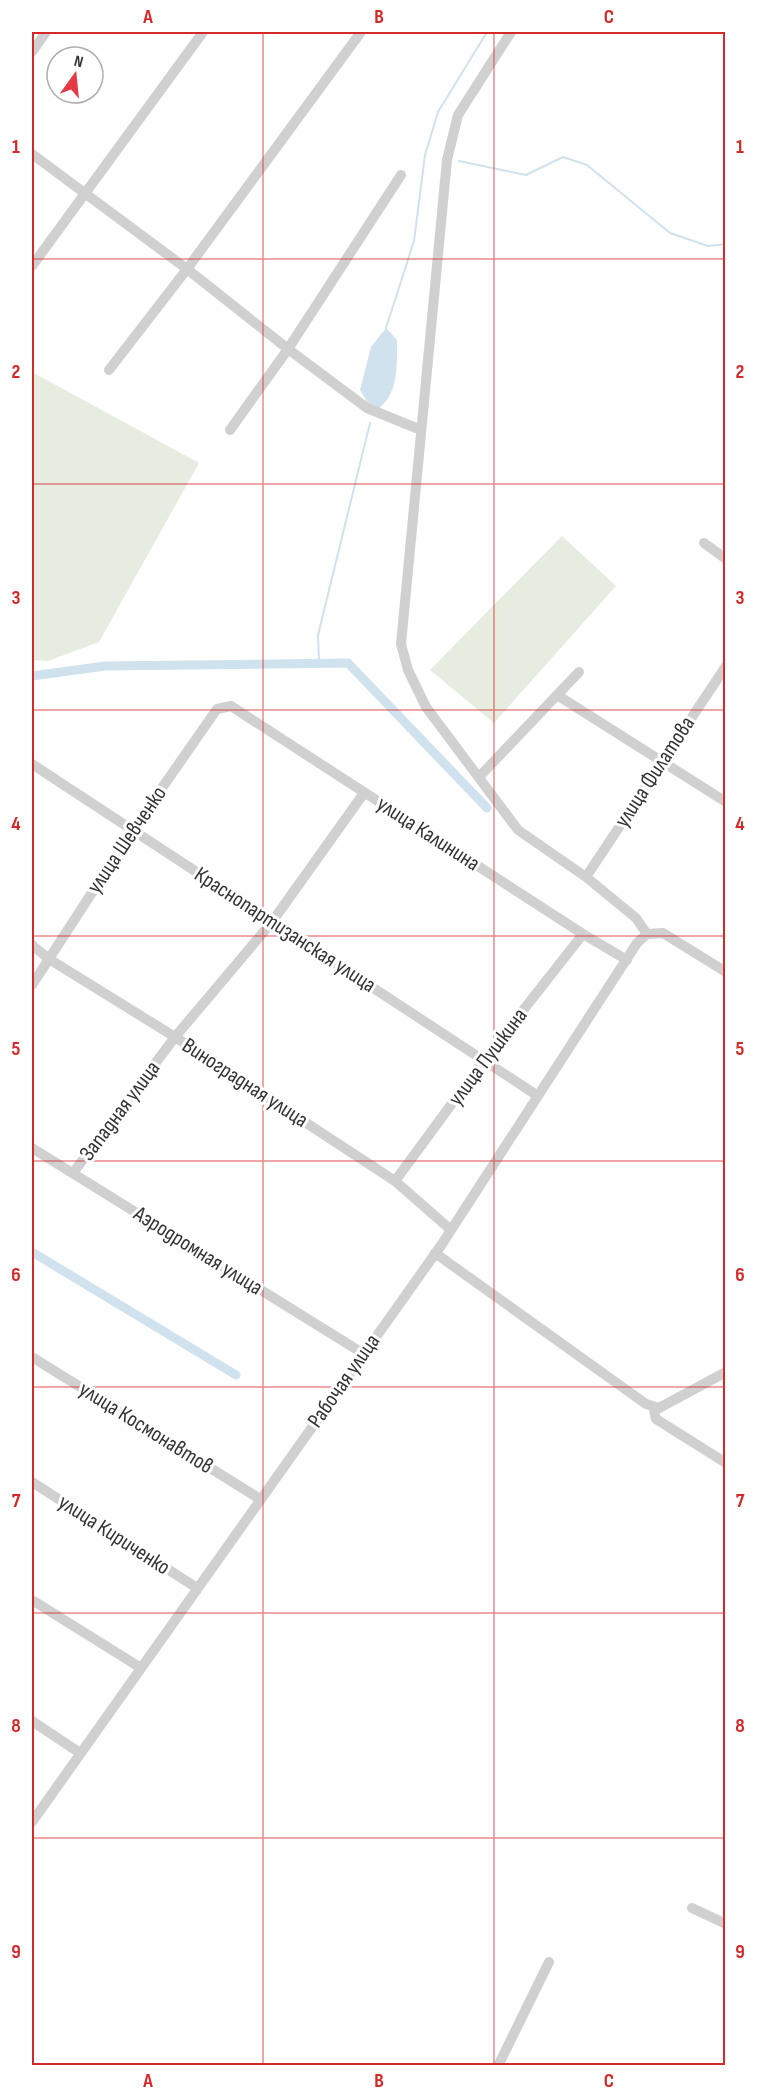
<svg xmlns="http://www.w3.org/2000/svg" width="757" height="2097" font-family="'Sofia Sans Condensed',sans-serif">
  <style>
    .green { fill: #e6ecdf }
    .water { fill: #cfe2ee }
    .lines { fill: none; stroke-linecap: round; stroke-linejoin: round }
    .stream { stroke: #cfe2ee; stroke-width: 2 }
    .canal { stroke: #cfe2ee; stroke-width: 9 }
    .minor { stroke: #d0d0d0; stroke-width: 10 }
    .grid { fill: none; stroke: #d62828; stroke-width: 1.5; stroke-opacity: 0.55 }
    .labels { text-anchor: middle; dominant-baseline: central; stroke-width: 6; stroke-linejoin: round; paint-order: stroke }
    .street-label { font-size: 22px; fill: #333; stroke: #fff }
    .neatline { fill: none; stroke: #d62828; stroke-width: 2 }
    .grid-label { font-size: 20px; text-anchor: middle; font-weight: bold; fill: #d62828 }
  </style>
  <rect width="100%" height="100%" fill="#fff"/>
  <path class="green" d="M32 372 199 463 99 642 48 661 32 660Z
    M562 536 616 586 494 723 430 670Z"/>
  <path class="water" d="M386 328 397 340C397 363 399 393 379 408L368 403 360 390 371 347Z"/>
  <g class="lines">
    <path class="stream" d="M459 161 526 175 563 157 587 165 670 233 708 246 726 244
      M386 328 414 241 425 155 438 112 487 32
      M319 663 318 635 370 423"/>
    <path class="canal" d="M32 676 105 666 348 663 487 808
      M32 1252 236 1375"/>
    <path class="minor" d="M511 32 458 115 447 160 401 644 408 670 426 707 518 830 586 877 636 918 647 934
      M32 52 46 32
      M32 154 187 269 288 349 367 408 421 430
      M32 266 203 32
      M109 370 187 269 361 32
      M230 430 288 349 401 175
      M704 543 726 559
      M557 695 726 802
      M32 764 538 1096
      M479 777 579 672
      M586 877 726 666
      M647 934 663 933 726 972
      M32 945 49 959 175 1037 395 1181 451 1230
      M32 985 132 831 217 709 231 706 583 934 627 960
      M32 1148 364 1354
      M73 1173 175 1037 272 922 364 793
      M395 1181 484 1060 583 934
      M435 1253 646 1404 659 1408 726 1372
      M32 1357 260 1499
      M653 1406 656 1419 726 1463
      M32 1482 197 1588
      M32 1600 141 1668
      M32 1721 80 1753
      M32 1822 442 1244 637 943 647 934
      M692 1908 726 1924
      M498 2066 549 1962"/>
  </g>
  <path class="grid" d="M263 32V2066M494 32V2066M32 259H726M32 484H726M32 710H726M32 936H726M32 1161H726M32 1387H726M32 1613H726M32 1838H726"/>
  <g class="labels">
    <g class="street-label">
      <text transform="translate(655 772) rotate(-57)">улица Филатова</text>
      <text transform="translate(428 834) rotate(33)">улица Калинина</text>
      <text transform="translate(127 840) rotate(-56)">улица Шевченко</text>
      <text transform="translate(285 930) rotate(33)">Краснопартизанская улица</text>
      <text transform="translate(488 1057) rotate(-53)">улица Пушкина</text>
      <text transform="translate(245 1083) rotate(33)">Виноградная улица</text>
      <text transform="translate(120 1111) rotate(-53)">Западная улица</text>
      <text transform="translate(198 1251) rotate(32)">Аэродромная улица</text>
      <text transform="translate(344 1381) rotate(-55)">Рабочая улица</text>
      <text transform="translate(146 1428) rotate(32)">улица Космонавтов</text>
      <text transform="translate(114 1535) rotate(33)">улица Кириченко</text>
    </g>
  </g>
  <rect width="757" height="2097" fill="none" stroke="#ffffff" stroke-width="66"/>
  <g transform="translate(75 75) rotate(15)"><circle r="28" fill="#ffffff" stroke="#adadad" stroke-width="1.5"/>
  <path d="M0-4.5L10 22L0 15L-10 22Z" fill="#e63946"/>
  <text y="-9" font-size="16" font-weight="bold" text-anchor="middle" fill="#333333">N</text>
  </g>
  <rect x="33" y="33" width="691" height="2031" class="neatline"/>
  <g class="grid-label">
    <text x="148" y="23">A</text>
    <text x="379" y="23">B</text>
    <text x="609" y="23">C</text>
    <text x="16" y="153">1</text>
    <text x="740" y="153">1</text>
    <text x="16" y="378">2</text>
    <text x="740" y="378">2</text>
    <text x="16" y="604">3</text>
    <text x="740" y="604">3</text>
    <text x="16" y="830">4</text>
    <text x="740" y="830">4</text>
    <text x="16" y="1055">5</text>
    <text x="740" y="1055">5</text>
    <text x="16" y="1281">6</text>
    <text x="740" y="1281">6</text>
    <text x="16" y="1507">7</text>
    <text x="740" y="1507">7</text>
    <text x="16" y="1732">8</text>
    <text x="740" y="1732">8</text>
    <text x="16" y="1958">9</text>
    <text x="740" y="1958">9</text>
    <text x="148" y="2087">A</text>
    <text x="379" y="2087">B</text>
    <text x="609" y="2087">C</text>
  </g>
</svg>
